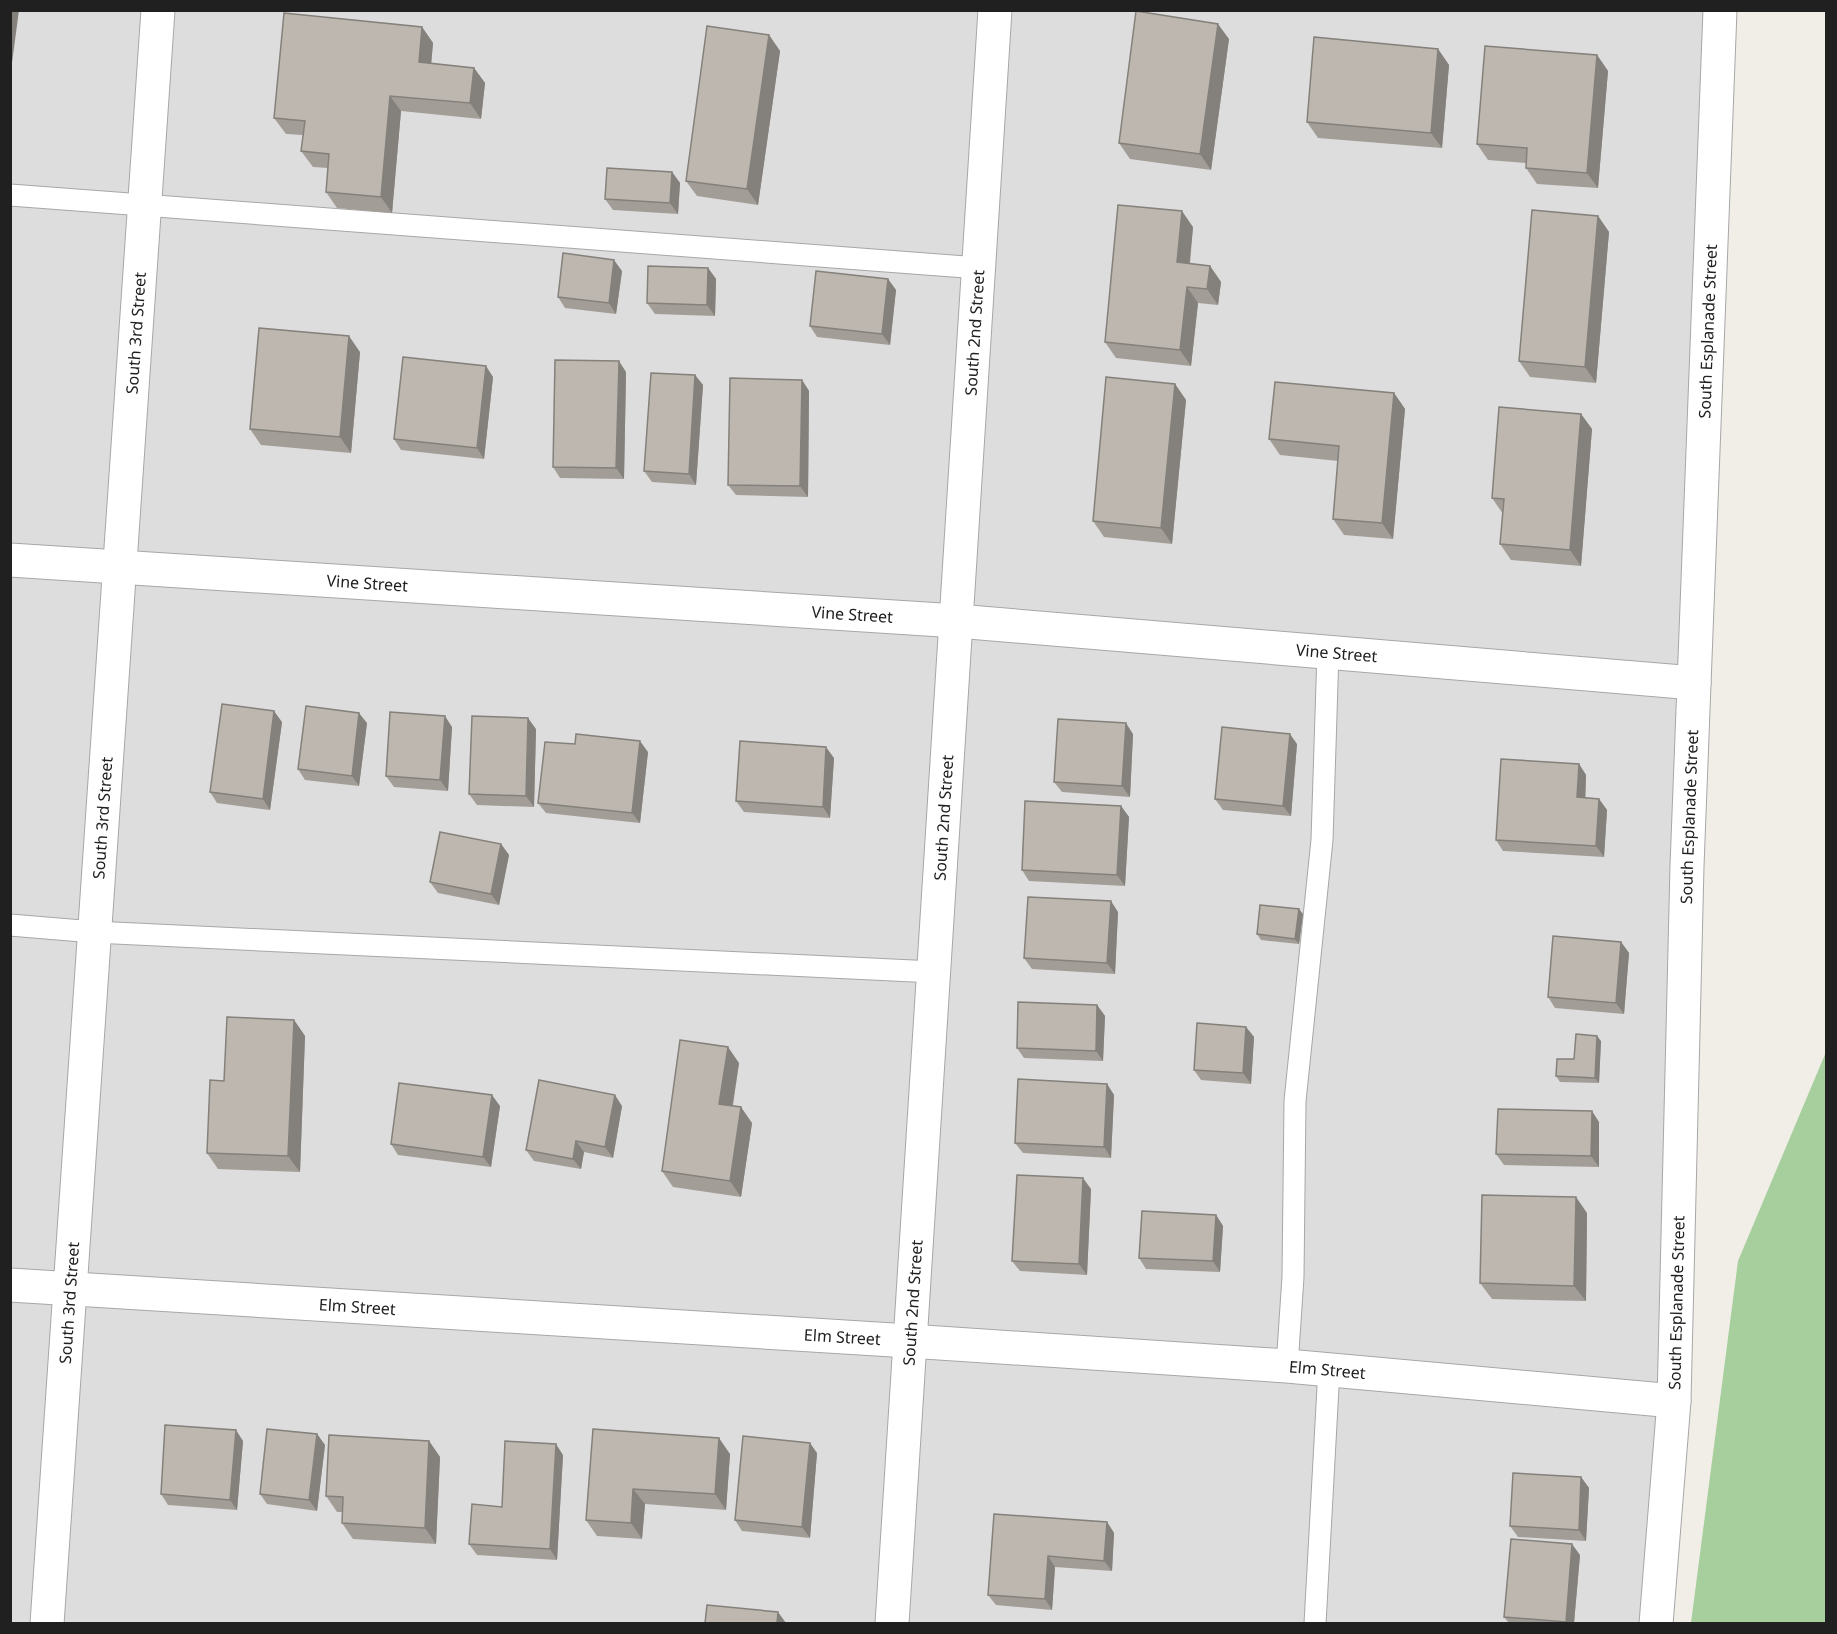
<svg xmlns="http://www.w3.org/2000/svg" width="1837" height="1634" font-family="'Noto Sans',sans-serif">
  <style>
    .residential { fill: #dedddd }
    .forest { fill: #a7ce9d }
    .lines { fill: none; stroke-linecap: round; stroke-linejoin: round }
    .service-casing { stroke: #a7a7a7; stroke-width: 23 }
    .minor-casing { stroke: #a7a7a7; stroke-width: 35 }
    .tertiary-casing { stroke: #a7a7a7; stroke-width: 35 }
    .service { stroke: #fff; stroke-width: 21 }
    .minor { stroke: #fff; stroke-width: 33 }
    .tertiary { stroke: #fff; stroke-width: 33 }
    .wall { fill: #a39d97 }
    .shaded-wall { fill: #84807b }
    .building { fill: #bdb7b0; stroke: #84807b; stroke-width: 1.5 }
    .labels { text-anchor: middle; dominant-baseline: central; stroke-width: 5; stroke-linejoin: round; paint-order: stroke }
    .street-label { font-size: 16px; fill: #202020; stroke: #fff }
  </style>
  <rect width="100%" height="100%" fill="#f0eee7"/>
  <path class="residential" d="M10 11H1720L1656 1623H11Z"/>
  <path class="forest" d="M1826 1052V1623H1691L1738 1261Z"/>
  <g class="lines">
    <defs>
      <path id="service" d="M10 195 979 268
        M10 925 94 932 934 972
        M1287 1366 1293 1277 1295 1101 1322 840 1328 652
        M1315 1624 1329 1369"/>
      <g id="minor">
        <path id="s1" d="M10 560 957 621 1694 683"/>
        <path id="s2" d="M10 1285 909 1341 1287 1366 1674 1401"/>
        <path id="s3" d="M47 1624 158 10"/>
        <path id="s4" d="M1656 1624 1674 1401 1687 866 1720 10"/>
      </g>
      <g id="tertiary">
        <path id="s5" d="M892 1624 995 10"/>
      </g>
    </defs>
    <use href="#service" class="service-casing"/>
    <use href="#minor" class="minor-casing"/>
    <use href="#tertiary" class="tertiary-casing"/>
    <use href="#service" class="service"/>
    <use href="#minor" class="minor"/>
    <use href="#tertiary" class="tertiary"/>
  </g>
  <path class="wall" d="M422 27 433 43 431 63 474 68 485 83 481 119 401 111 392 213 337 208 326 192 328 168 313 167 301 151 303 135 286 134 274 118Z
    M769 35 780 51 758 205 697 196 686 181Z
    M1229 39 1211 170 1130 159 1119 143Z
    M1438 49 1449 65 1442 148 1318 138 1307 122Z
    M1597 55 1608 71 1598 188 1537 184 1526 168V163L1488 160 1477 144Z
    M672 172 680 183 678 214 613 210 605 199Z
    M1598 216 1609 232 1596 383 1530 377 1519 361Z
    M1193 227 1190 264 1210 266 1221 282 1218 305 1198 303 1191 366 1116 358 1105 342Z
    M708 268 716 279 715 316 655 314 647 303Z
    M622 271 616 314 565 308 558 297Z
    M888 279 896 290 890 345 817 337 810 326Z
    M360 352 351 453 261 445 250 429Z
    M626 372 624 479 560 478 553 467Z
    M695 375 703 385 696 485 652 482 644 471Z
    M493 377 484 459 401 450 394 439Z
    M802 380 809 391 808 497 736 495 728 485Z
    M1175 384 1186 400 1172 544 1104 537 1093 521Z
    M1394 393 1405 409 1393 539 1344 535 1333 519 1338 461 1280 455 1269 439Z
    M1581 414 1592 429 1581 566 1511 560 1500 544 1503 514 1492 498Z
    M282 722 270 810 217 803 210 792Z
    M367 723 359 786 305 780 298 769Z
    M452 727 448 791 394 787 386 776Z
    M536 729 534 807 477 805 469 794Z
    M1133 734 1130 797 1062 792 1054 782Z
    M575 744 648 752 640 823 546 813 538 803Z
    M1297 744 1291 816 1223 810 1215 799Z
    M834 758 830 818 744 812 736 801Z
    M1579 764 1586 775 1585 798 1599 799 1607 810 1604 857 1503 851 1496 840Z
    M1121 806 1129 817 1125 886 1029 881 1022 870Z
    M501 844 509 855 499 905 438 893 430 882Z
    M1118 912 1115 974 1032 969 1024 958Z
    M1303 914 1299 944 1261 940 1257 934Z
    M1621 942 1629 953 1624 1014 1555 1008 1548 997Z
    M1097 1005 1105 1016 1103 1061 1024 1058 1017 1048Z
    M294 1020 305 1036 300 1172 218 1169 207 1153 224 1081Z
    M1246 1027 1254 1037 1251 1084 1201 1080 1194 1070Z
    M1601 1041 1599 1083 1560 1082 1556 1076 1574 1059Z
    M739 1063 733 1106 752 1123 741 1197 673 1187 662 1171Z
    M1107 1084 1114 1095 1111 1158 1023 1153 1015 1143Z
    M500 1106 491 1167 398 1155 391 1144Z
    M622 1106 613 1158 584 1152 581 1169 534 1161 526 1150Z
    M1599 1122V1167L1504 1165 1496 1154Z
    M1091 1189 1087 1275 1020 1271 1012 1261Z
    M1587 1213 1586 1301 1492 1299 1480 1283Z
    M1216 1215 1223 1226 1220 1272 1146 1269 1139 1258Z
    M593 1429 730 1454 726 1510 645 1504 642 1539 597 1536 586 1520Z
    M317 1434 325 1445 317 1511 267 1504 260 1494Z
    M243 1441 237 1510 168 1505 161 1494Z
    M429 1441 440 1457 436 1544 353 1539 342 1523V1512H337L326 1496Z
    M817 1453 810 1538 742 1531 735 1520Z
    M563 1455 557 1560 477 1555 469 1544 502 1507Z
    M1581 1477 1589 1488 1586 1541 1518 1537 1510 1526Z
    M994 1514 1107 1522 1114 1533 1112 1571 1055 1567 1052 1610 996 1605 988 1595Z
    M1580 1555 1574 1623H1509L1504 1617Z"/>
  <path class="shaded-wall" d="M10 10H19L10 78Z
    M1218 24 1229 39 1211 170 1200 154Z
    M422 27 433 43 430 78 419 62Z
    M769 35 780 51 758 205 747 189Z
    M1438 49 1449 65 1442 148 1431 133Z
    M1597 55 1608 71 1598 188 1587 173Z
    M474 68 485 83 481 119 470 103Z
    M390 96 401 111 392 213 381 197Z
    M672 172 680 183 678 214 670 203Z
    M1182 211 1193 227 1188 278 1177 262Z
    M1598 216 1609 232 1596 383 1585 367Z
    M614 260 622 271 616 314 609 303Z
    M1210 266 1221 282 1218 305 1207 289Z
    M708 268 716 279 715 316 707 305Z
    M888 279 896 290 890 345 882 334Z
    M1187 287 1198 303 1191 366 1180 350Z
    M349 336 360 352 351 453 340 437Z
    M619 361 626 372 624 479 616 468Z
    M486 366 493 377 484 459 477 448Z
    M695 375 703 385 696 485 689 474Z
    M802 380 809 391 808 497 800 486Z
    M1175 384 1186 400 1172 544 1161 528Z
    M1394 393 1405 409 1393 539 1382 523Z
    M1581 414 1592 429 1581 566 1570 550Z
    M274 711 282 722 270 810 263 799Z
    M359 713 367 723 359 786 352 776Z
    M445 716 452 727 448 791 440 780Z
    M528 718 536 729 534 807 526 796Z
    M1126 723 1133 734 1130 797 1122 786Z
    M1290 734 1297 744 1291 816 1283 806Z
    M640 741 648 752 640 823 632 813Z
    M826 747 834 758 830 818 823 807Z
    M1579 764 1586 775 1585 808 1577 797Z
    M1599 799 1607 810 1604 857 1596 846Z
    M1121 806 1129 817 1125 886 1117 875Z
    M501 844 509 855 499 905 491 894Z
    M1111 901 1118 912 1115 974 1107 963Z
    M1299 909 1303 914 1299 944 1295 939Z
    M1621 942 1629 953 1624 1014 1616 1003Z
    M1097 1005 1105 1016 1103 1061 1096 1051Z
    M294 1020 305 1036 300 1172 288 1156Z
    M1246 1027 1254 1037 1251 1084 1243 1073Z
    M1597 1036 1601 1041 1599 1083 1595 1078Z
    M728 1047 739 1063 730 1120 719 1104Z
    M1107 1084 1114 1095 1111 1158 1104 1147Z
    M492 1095 500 1106 491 1167 483 1157Z
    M615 1095 622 1106 613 1158 605 1147Z
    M741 1107 752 1123 741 1197 730 1181Z
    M1592 1111 1599 1122V1167L1591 1156Z
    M576 1141 584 1152 581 1169 573 1159Z
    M1083 1178 1091 1189 1087 1275 1079 1264Z
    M1576 1197 1587 1213 1586 1301 1574 1286Z
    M1216 1215 1223 1226 1220 1272 1213 1261Z
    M236 1430 243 1441 237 1510 230 1500Z
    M317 1434 325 1445 317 1511 309 1500Z
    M719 1438 730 1454 726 1510 715 1494Z
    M429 1441 440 1457 436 1544 425 1528Z
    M810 1443 817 1453 810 1538 802 1527Z
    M556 1444 563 1455 557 1560 550 1549Z
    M1581 1477 1589 1488 1586 1541 1579 1530Z
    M633 1489 645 1504 642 1539 631 1523Z
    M1107 1522 1114 1533 1112 1571 1104 1561Z
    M1572 1544 1580 1555 1574 1623H1567L1566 1622Z
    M1048 1556 1055 1567 1052 1610 1045 1599Z
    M778 1612 786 1623H777Z"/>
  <path class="building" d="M1136 11 1218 24 1200 154 1119 143Z
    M284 13 422 27 419 62 474 68 470 103 390 96 381 197 326 192 329 154 301 151 305 121 274 118Z
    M707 26 769 35 747 189 686 181Z
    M1314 37 1438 49 1431 133 1307 122Z
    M1485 46 1597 55 1587 173 1526 168 1527 148 1477 144Z
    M607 168 672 172 670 203 605 199Z
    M1118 205 1182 211 1177 262 1210 266 1207 289 1187 287 1180 350 1105 342Z
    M1532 210 1598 216 1585 367 1519 361Z
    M563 253 614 260 609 303 558 297Z
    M648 266 708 268 707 305 647 303Z
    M816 271 888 279 882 334 810 326Z
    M259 328 349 336 340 437 250 429Z
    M403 357 486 366 477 448 394 439Z
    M555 360 619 361 616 468 553 467Z
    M651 373 695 375 689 474 644 471Z
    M1106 377 1175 384 1161 528 1093 521Z
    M730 378 802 380 800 486 728 485Z
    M1275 382 1394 393 1382 523 1333 519 1339 446 1269 439Z
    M1499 407 1581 414 1570 550 1500 544 1504 499 1492 498Z
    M222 704 274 711 263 799 210 792Z
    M306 706 359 713 352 776 298 769Z
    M390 712 445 716 440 780 386 776Z
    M472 716 528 718 526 796 469 794Z
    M1058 719 1126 723 1122 786 1054 782Z
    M1222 727 1290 734 1283 806 1215 799Z
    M576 734 640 741 632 813 538 803 545 742 575 744Z
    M740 741 826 747 823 807 736 801Z
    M1501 759 1579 764 1577 797 1599 799 1596 846 1496 840Z
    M1025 801 1121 806 1117 875 1022 870Z
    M440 832 501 844 491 894 430 882Z
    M1028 897 1111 901 1107 963 1024 958Z
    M1260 905 1299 909 1295 939 1257 934Z
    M1553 936 1621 942 1616 1003 1548 997Z
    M1018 1002 1097 1005 1096 1051 1017 1048Z
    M227 1017 294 1020 288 1156 207 1153 210 1080 224 1081Z
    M1197 1023 1246 1027 1243 1073 1194 1070Z
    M1576 1034 1597 1036 1595 1078 1556 1076 1557 1059H1574Z
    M680 1040 728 1047 719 1104 741 1107 730 1181 662 1171Z
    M1018 1079 1107 1084 1104 1147 1015 1143Z
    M539 1080 615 1095 605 1147 576 1141 573 1159 526 1150Z
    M399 1083 492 1095 483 1157 391 1144Z
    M1498 1109 1592 1111 1591 1156 1496 1154Z
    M1017 1175 1083 1178 1079 1264 1012 1261Z
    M1482 1195 1576 1197 1574 1286 1480 1283Z
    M1142 1211 1216 1215 1213 1261 1139 1258Z
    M165 1425 236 1430 230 1500 161 1494Z
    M267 1429 317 1434 309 1500 260 1494Z
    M593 1429 719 1438 715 1494 633 1489 631 1523 586 1520Z
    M329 1435 429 1441 425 1528 342 1523 343 1497 326 1496Z
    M743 1436 810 1443 802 1527 735 1520Z
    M505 1441 556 1444 550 1549 469 1544 472 1504 502 1507Z
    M1513 1473 1581 1477 1579 1530 1510 1526Z
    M994 1514 1107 1522 1104 1561 1048 1556 1045 1599 988 1595Z
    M1511 1539 1572 1544 1566 1622 1504 1617Z
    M707 1605 778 1612 777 1623H705Z"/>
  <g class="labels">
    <g class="street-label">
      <text stroke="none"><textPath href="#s3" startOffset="1294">South 3rd Street</textPath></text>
      <text stroke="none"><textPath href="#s5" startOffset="1294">South 2nd Street</textPath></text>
      <text stroke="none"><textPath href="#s4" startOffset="1294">South Esplanade Street</textPath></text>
      <text stroke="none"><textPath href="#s1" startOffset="358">Vine Street</textPath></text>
      <text stroke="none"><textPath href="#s1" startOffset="844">Vine Street</textPath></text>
      <text stroke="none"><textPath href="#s1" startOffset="1330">Vine Street</textPath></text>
      <text stroke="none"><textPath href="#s3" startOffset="808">South 3rd Street</textPath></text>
      <text stroke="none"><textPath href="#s5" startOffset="808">South 2nd Street</textPath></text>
      <text stroke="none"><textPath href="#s4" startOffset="808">South Esplanade Street</textPath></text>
      <text stroke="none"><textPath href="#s3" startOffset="322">South 3rd Street</textPath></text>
      <text stroke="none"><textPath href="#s5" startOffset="322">South 2nd Street</textPath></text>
      <text stroke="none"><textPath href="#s4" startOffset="322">South Esplanade Street</textPath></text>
      <text stroke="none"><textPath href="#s2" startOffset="348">Elm Street</textPath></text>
      <text stroke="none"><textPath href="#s2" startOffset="834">Elm Street</textPath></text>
      <text stroke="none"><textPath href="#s2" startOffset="1320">Elm Street</textPath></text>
    </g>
  </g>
  <rect width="1837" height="1634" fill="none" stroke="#202020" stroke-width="24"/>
</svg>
